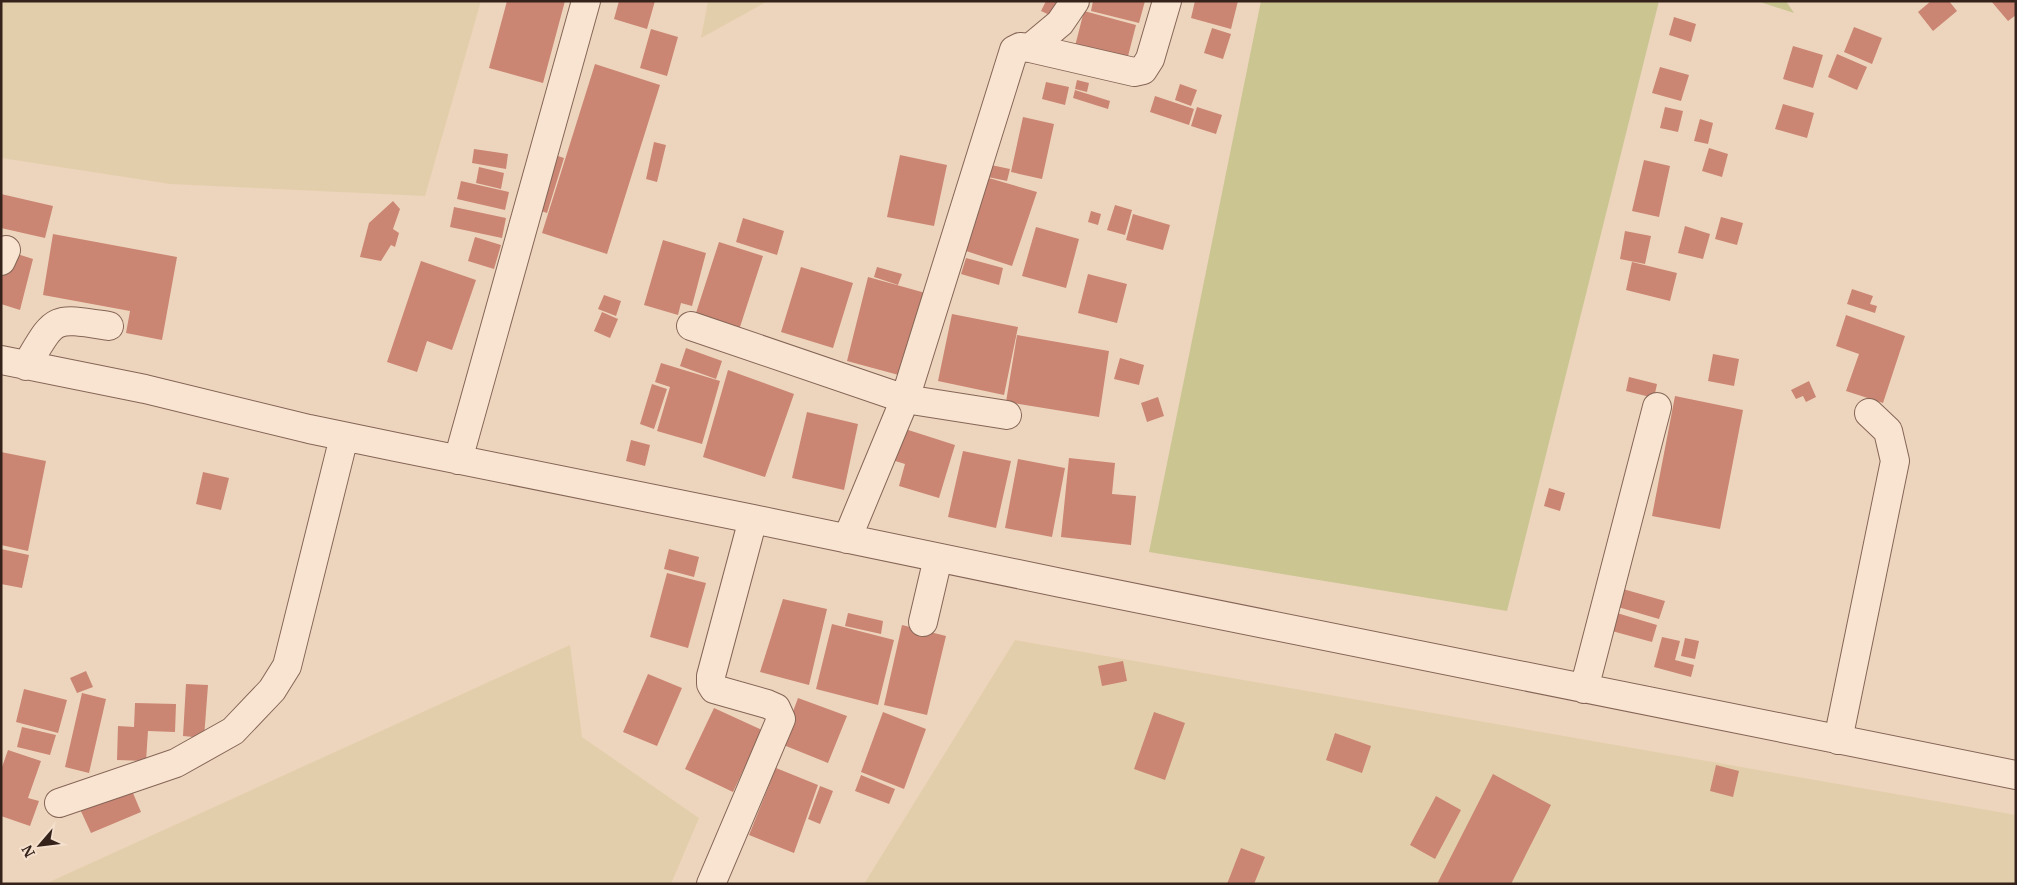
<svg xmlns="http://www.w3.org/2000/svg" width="2017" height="885" font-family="Merriweather,serif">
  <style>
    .farmland { fill: #e3ceab }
    .green { fill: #cbc592 }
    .building { fill: #cb8573 }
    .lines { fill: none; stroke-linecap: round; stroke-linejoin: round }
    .minor-casing { stroke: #856557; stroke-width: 30 }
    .minor { stroke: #f8e4d0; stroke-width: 28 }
  </style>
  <rect width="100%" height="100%" fill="#edd5bd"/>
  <path class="farmland" d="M1 1H481L425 196 170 184 1 158Z
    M708 1H768L701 38Z
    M1015 640 2016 815V884H864Z
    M570 645 582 737 699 818 671 884H45Z"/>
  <path class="green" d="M1261 1H1659L1507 611 1149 552Z
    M1757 1H1786L1794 13Z"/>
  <path class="building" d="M507 1H565L543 83 489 68Z
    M619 1H655L647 29 614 19Z
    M1046 1H1060L1054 17 1041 11Z
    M1093 1H1145L1139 23 1091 11Z
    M1195 1H1238L1231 29 1191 18Z
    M1931 1H1949L1957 11 1933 31 1918 12Z
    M1991 1H2016V15L2008 21Z
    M1084 11 1136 25 1126 64 1074 50Z
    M1674 17 1696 24 1691 42 1669 35Z
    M1854 27 1882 38 1872 64 1844 52Z
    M1212 28 1231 34 1223 59 1204 53Z
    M651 29 678 37 667 76 640 68Z
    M1793 46 1823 55 1813 88 1783 79Z
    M1837 54 1867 67 1857 90 1828 77Z
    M595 64 660 85 607 254 542 233Z
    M1660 67 1689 75 1681 101 1652 93Z
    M1077 80 1089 83 1087 92 1075 89Z
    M1046 82 1069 87 1065 105 1042 99Z
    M1180 84 1197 90 1191 106 1175 100Z
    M1075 90 1110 101 1108 109 1073 98Z
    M1155 96 1194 109 1189 125 1150 112Z
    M1783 104 1814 113 1807 138 1775 129Z
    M1197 107 1222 115 1216 134 1191 126Z
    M1665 107 1683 111 1678 132 1660 128Z
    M1023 117 1054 124 1042 179 1011 172Z
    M1700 119 1713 123 1708 144 1694 141Z
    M654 142 666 145 657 182 646 179Z
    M1709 148 1728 154 1722 177 1702 171Z
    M474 149 508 154 506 169 472 163Z
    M552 154 564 158 547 213 535 209Z
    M900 155 947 165 934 226 887 217Z
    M1644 160 1670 166 1659 217 1632 211Z
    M991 165 1010 169 1007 181 988 177Z
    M479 167 504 173 501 189 476 183Z
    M982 176 1037 192 1012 266 963 250Z
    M461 181 509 192 505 210 457 199Z
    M1 194 53 206 45 238 1 228Z
    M393 201 400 209 393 229 399 233 395 247 391 245 381 261 360 257 369 223Z
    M1115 205 1132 210 1125 235 1107 230Z
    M454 207 506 218 502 238 450 227Z
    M1091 211 1101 214 1098 225 1088 222Z
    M1133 214 1170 225 1163 250 1126 240Z
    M1721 217 1743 223 1737 245 1715 239Z
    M743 218 784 231 777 255 736 242Z
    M1685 226 1710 234 1703 259 1678 253Z
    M1036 227 1079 239 1066 288 1022 276Z
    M1625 231 1651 236 1645 264 1620 259Z
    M53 234 177 257 162 340 126 333 130 311 43 295Z
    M475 237 501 245 494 269 468 261Z
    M663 240 706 253 692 306 681 303 678 315 644 305Z
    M719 242 763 256 739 330 695 316Z
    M8 251 33 259 20 310 1 304V277Z
    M966 258 1003 268 999 285 961 274Z
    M421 261 476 280 452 350 427 341 417 372 387 362Z
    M1632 262 1677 273 1670 301 1626 290Z
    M801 267 853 283 833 348 781 332Z
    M877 267 902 274 898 285 874 277Z
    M1088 274 1127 284 1117 323 1078 313Z
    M868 277 929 294 906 377 847 361Z
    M1852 289 1873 296 1870 304 1877 306 1875 313 1847 304Z
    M604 295 621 301 616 316 598 309Z
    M602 312 618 319 610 338 594 331Z
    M952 314 1018 327 1004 395 938 381Z
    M1846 315 1905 336 1883 403 1846 391 1859 354 1836 346Z
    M1017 335 1109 351 1099 417 1006 402Z
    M686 348 722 361 716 379 680 366Z
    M1713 354 1739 359 1734 386 1708 381Z
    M1120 358 1144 365 1139 385 1114 379Z
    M661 363 720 381 702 444 657 431 670 387 655 382Z
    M728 370 794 394 765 477 703 457Z
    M1629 377 1657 384 1654 398 1626 391Z
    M1809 381 1816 397 1806 402 1803 396 1796 399 1791 390Z
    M652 384 667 389 654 429 640 424Z
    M1675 396 1743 410 1720 529 1652 516Z
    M1158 397 1164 416 1147 422 1141 403Z
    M807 412 858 424 844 490 792 478Z
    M902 428 955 445 939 498 899 486 905 464 892 460Z
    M631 440 650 445 645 466 626 461Z
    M963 451 1011 461 996 528 948 517Z
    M1 452 46 461 28 551 1 545Z
    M1069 458 1115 463 1112 494 1136 496 1131 545 1061 537Z
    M1018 459 1065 468 1052 537 1005 528Z
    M203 472 229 478 221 510 196 504Z
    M1549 488 1565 493 1560 511 1544 506Z
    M1 549 29 555 22 588 1 584Z
    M669 549 699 557 694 577 664 569Z
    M667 573 706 583 688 648 650 637Z
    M1623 589 1665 601 1659 619 1618 607Z
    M783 599 827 609 809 685 760 672Z
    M848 613 883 621 881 634 845 626Z
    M1617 613 1657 625 1652 642 1612 631Z
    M832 624 894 640 878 705 816 689Z
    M902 625 946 636 927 715 884 705Z
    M1662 637 1680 641 1675 660 1694 665 1691 677 1654 667Z
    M1685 638 1699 641 1695 659 1681 656Z
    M1123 661 1127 681 1102 686 1098 666Z
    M86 671 93 687 77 693 70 678Z
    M648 674 682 688 657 746 623 732Z
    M186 684 208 685 204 738 183 736Z
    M24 689 67 700 58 733 16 722Z
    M82 693 106 699 89 773 65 767Z
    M798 698 847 716 828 763 781 744Z
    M135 703 176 704 175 732 148 731 146 761 117 760 118 726 134 727Z
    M714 708 762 730 733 792 685 769Z
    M883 712 926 729 904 789 861 772Z
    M1154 712 1185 723 1165 780 1134 769Z
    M22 727 56 735 50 755 17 747Z
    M1335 733 1371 746 1362 773 1326 760Z
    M8 750 41 761 28 798 39 801 30 826 1 816V770Z
    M1716 765 1739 771 1733 797 1710 791Z
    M776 768 818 785 794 853 749 835Z
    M1493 774 1551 805 1511 884H1437Z
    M861 775 895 789 889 804 855 791Z
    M130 786 141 812 91 833 79 807Z
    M820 786 833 791 820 824 808 819Z
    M1436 796 1461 810 1435 859 1410 845Z
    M1241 848 1265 857 1254 884H1227Z"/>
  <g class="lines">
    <defs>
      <path id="minor" d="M1030 48 1060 23 1075 1
        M1 261 6 250
        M691 326 905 399 1007 415
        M1 360 145 389 309 429 396 447 753 519 1061 583 2016 775
        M26 366C56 316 51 317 109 326
        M458 460 586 1
        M847 539 905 399 1014 50 1020 47 1030 48 1134 72 1143 70 1150 59 1167 1
        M923 622 938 558
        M1584 689 1657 407
        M1838 740 1895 461 1888 431 1869 413
        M59 803 176 763 233 731 272 690 287 666 344 437
        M711 884 781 719 776 708 767 704 714 689 711 684V676L753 519"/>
    </defs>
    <use href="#minor" class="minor-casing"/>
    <use href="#minor" class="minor"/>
  </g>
  <rect width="2017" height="885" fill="none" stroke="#34221b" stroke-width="5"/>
  <g transform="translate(40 845) rotate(242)" stroke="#f5e0cd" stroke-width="4" paint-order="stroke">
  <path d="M0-4L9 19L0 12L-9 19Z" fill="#34221b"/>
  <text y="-8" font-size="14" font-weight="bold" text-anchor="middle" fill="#34221b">N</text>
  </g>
</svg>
